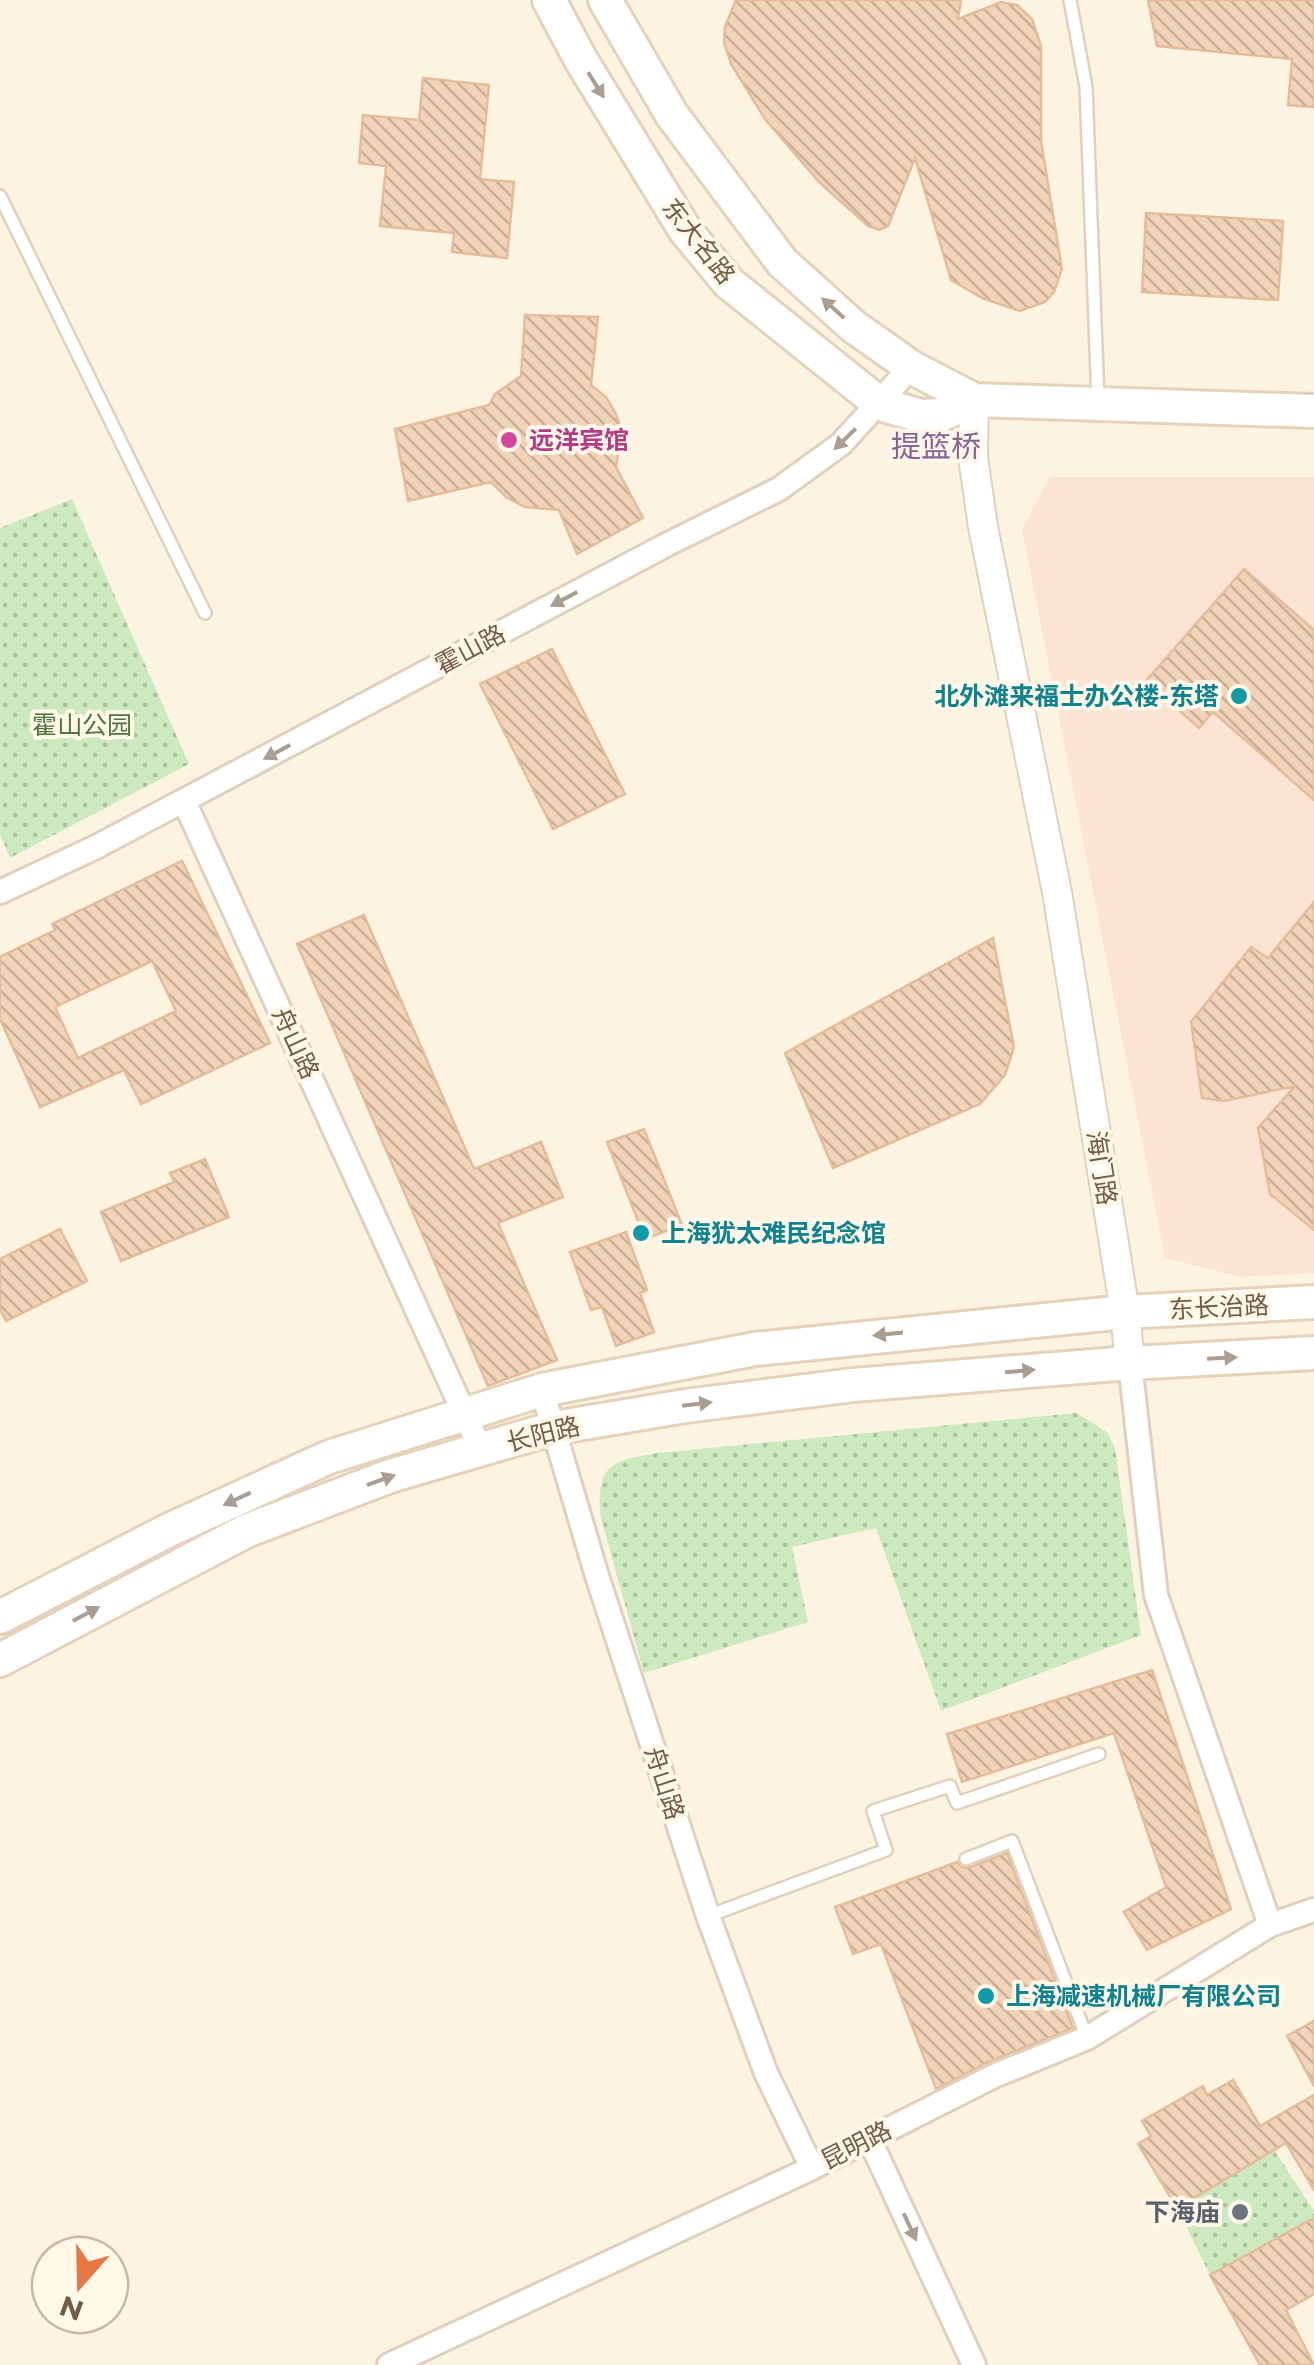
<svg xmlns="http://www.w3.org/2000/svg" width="1314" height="2365" font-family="Montserrat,'Noto Sans SC',sans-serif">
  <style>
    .commercial { fill: #fce4d4 }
    .park { fill: url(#park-dots) }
    .building { fill: url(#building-back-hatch); stroke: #e4bc99; stroke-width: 2.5; fill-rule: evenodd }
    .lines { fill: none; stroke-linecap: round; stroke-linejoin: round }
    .service-casing { stroke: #e0d0bd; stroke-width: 16 }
    .minor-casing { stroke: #e0d0bd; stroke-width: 28 }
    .tertiary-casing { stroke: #e0d0bd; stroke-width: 32 }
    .secondary-casing { stroke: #e5d2bb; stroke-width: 38 }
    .service { stroke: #fff; stroke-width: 11 }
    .minor { stroke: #fff; stroke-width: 22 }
    .tertiary { stroke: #fff; stroke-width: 28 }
    .secondary { stroke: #fff; stroke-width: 32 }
    .oneway { fill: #ab9d91 }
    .hotel-dot { fill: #d1479c; stroke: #fff7e7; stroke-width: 4 }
    .culture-dot { fill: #0f9aa8; stroke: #fff7e7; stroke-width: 4 }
    .worship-dot { fill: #6b7280; stroke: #fff7e7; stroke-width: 4 }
    .labels { text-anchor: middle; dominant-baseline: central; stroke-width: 8; stroke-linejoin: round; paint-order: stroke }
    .street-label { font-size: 25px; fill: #735b48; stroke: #fff7e7 }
    .hotel-label { font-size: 25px; font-weight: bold; fill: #b23c85; stroke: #fff7e7; text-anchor: start }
    .culture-label { font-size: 25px; font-weight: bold; fill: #0d838f; stroke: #fff7e7; text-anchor: start }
    .park-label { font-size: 25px; fill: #4c7840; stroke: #fff7e7 }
    .worship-label { font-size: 25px; font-weight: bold; fill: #5b616d; stroke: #fff7e7; text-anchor: end }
    .quarter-label { font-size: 30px; fill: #896396; stroke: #fff7e7 }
  </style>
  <defs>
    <pattern id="park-dots" width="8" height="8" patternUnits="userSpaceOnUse" patternTransform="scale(2.5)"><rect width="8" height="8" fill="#cde9c0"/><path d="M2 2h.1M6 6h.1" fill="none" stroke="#abc09e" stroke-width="1.8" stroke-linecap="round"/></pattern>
    <pattern id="building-back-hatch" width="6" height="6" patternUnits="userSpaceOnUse" patternTransform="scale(2.5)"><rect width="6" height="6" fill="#f1d4b8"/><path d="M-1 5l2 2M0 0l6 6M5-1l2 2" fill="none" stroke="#c8af98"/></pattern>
  </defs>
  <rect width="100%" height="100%" fill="#fcf4e1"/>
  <path class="commercial" d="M1050 477H1314V1273L1241 1277 1165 1258 1022 529Z"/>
  <path class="park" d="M72 499 189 764 10 858 0 834V528Z
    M1076 1413 1107 1432 1115 1448 1141 1635 941 1711 876 1528 792 1547 808 1622 644 1673 600 1514C598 1463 611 1461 658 1453Z
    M1274 2150 1314 2211V2218L1210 2275 1177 2208Z"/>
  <path class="building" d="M736 0H961L958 19 1001 2 1017 5 1032 19 1041 46V141L1062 269 1054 292 1045 302 1020 311 982 298 951 280 915 158 888 226 879 230 868 226 820 183 765 119 731 64 724 42 725 27Z
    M1148 0H1314V107L1288 105 1292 59 1157 46Z
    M423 78 489 85 480 179 514 182 507 258 452 252 454 233 380 226 386 166 359 163 363 115 419 120Z
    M1146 213 1283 221 1278 300 1142 292Z
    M525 315 598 317 591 385 606 397 615 412 622 430 616 467 643 518 577 554 559 510 525 507 506 497 491 482 408 501 395 429 489 405 495 394 521 376Z
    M1244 569 1314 630V800L1213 712 1199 728 1146 681Z
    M552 649 625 794 553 829 480 684Z
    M182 861 270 1043 141 1104 124 1070 40 1107 0 1019V957L55 930 52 924ZM152 961 176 1011 78 1058 55 1007Z
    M1314 902V1230L1270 1194 1258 1128 1295 1086 1224 1101 1202 1098 1191 1022 1251 947 1268 958Z
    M364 915 474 1169 541 1142 563 1197 498 1223 557 1360 488 1386 297 944Z
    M993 938 1014 1047 1005 1075 980 1104 833 1168 785 1053Z
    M644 1129 682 1225 645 1239 607 1142Z
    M205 1159 229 1217 121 1261 101 1212 174 1182 170 1173Z
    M60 1229 87 1281 6 1321 0 1309V1259Z
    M626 1232 647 1290 640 1293 654 1332 616 1346 602 1307 591 1310 570 1252Z
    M1152 1670 1231 1909 1147 1950 1124 1912 1166 1887 1114 1733 962 1782 947 1734Z
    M1007 1853 1073 2028 988 2062 936 2089 881 1944 853 1954 835 1907 957 1862 961 1867 968 1868Z
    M1314 2021V2086L1287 2036Z
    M1233 2080 1260 2126 1314 2095V2190L1286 2143 1177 2208 1138 2144 1151 2136 1142 2121 1203 2086 1207 2095Z
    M1314 2218V2294L1286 2310 1314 2365H1260L1210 2275Z"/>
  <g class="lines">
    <defs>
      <path id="service" d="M1070 0 1086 87 1098 401
        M0 196 205 613
        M966 1859 1012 1841 1087 2038
        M708 1916 886 1850 873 1811 950 1786 957 1803 1099 1754"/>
      <path id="minor" d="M184 801 481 1450
        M0 892 96 847 666 545 779 489 841 444 911 367
        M1130 1363 1156 1595 1270 1925
        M542 1390 597 1576 708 1916 766 2073 812 2168
        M869 2138 974 2365
        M389 2365 812 2168 994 2076 1087 2038 1270 1925 1314 1910"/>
      <path id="tertiary" d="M974 400 973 457 983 527 1057 892 1125 1312 1130 1363"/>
      <path id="secondary" d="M549 0 581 60 685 230 729 283 880 404 921 416 941 415 974 400
        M605 0 672 115 782 262 853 326 911 367 974 400 1314 411
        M0 1617 169 1530 329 1457 542 1390 755 1349 1125 1312 1314 1302
        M0 1660 246 1531 390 1476 554 1428 685 1406 853 1385 1130 1363 1314 1353"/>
    </defs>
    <use href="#service" class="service-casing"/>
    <use href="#minor" class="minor-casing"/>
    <use href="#tertiary" class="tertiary-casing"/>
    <use href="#secondary" class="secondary-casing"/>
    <use href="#service" class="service"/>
    <use href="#minor" class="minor"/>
    <use href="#tertiary" class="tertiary"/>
    <use href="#secondary" class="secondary"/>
  </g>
  <defs><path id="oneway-solid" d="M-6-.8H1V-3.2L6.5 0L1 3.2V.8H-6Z" transform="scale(2.5)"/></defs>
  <g class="oneway">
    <use href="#oneway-solid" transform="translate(596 85) rotate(58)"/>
    <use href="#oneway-solid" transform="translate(833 308) rotate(-138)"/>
    <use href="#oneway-solid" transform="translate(845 439) rotate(136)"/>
    <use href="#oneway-solid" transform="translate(564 599) rotate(152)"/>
    <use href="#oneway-solid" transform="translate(277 752) rotate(152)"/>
    <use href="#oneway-solid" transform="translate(888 1334) rotate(174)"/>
    <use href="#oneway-solid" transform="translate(1222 1358) rotate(-3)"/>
    <use href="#oneway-solid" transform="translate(1020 1371) rotate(-5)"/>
    <use href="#oneway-solid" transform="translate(697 1404) rotate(-7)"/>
    <use href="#oneway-solid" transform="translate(381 1480) rotate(-20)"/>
    <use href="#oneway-solid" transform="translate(237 1499) rotate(155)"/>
    <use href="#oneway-solid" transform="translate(86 1614) rotate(-28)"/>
    <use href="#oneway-solid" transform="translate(910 2227) rotate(65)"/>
  </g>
  <circle class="hotel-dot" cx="509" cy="440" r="10"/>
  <g class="culture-dot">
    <circle cx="1239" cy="696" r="10"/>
    <circle cx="641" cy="1233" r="10"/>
    <circle cx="986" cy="1996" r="10"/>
  </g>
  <circle class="worship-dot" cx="1240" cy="2212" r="10"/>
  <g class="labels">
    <g class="street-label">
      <text transform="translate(699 241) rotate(52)">东大名路</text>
      <text transform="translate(470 649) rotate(-28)">霍山路</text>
      <text transform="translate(296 1043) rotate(65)">舟山路</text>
      <text transform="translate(1102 1168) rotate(81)">海门路</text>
      <text transform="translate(1219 1307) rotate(-3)">东长治路</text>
      <text transform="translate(543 1434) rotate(-14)">长阳路</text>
      <text transform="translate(665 1783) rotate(72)">舟山路</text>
      <text transform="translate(856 2145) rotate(-27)">昆明路</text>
    </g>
    <g class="hotel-label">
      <text x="529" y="440">远洋宾馆</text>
    </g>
    <g class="culture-label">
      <text x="1219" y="696" text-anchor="end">北外滩来福士办公楼-东塔</text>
      <text x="661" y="1233">上海犹太难民纪念馆</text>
      <text x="1006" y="1996">上海减速机械厂有限公司</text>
    </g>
    <g class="park-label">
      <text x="82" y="725">霍山公园</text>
    </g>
    <g class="worship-label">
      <text x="1220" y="2212">下海庙</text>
    </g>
    <g class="quarter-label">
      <text x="936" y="446">提篮桥</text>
    </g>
  </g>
  <g transform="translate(80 2285) rotate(200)"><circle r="48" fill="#fff7e7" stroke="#c7b9a7" stroke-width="2.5"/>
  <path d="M0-8L18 38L0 25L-18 38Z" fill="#e67745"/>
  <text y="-15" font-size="28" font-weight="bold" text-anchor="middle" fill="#735b48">N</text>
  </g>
</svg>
